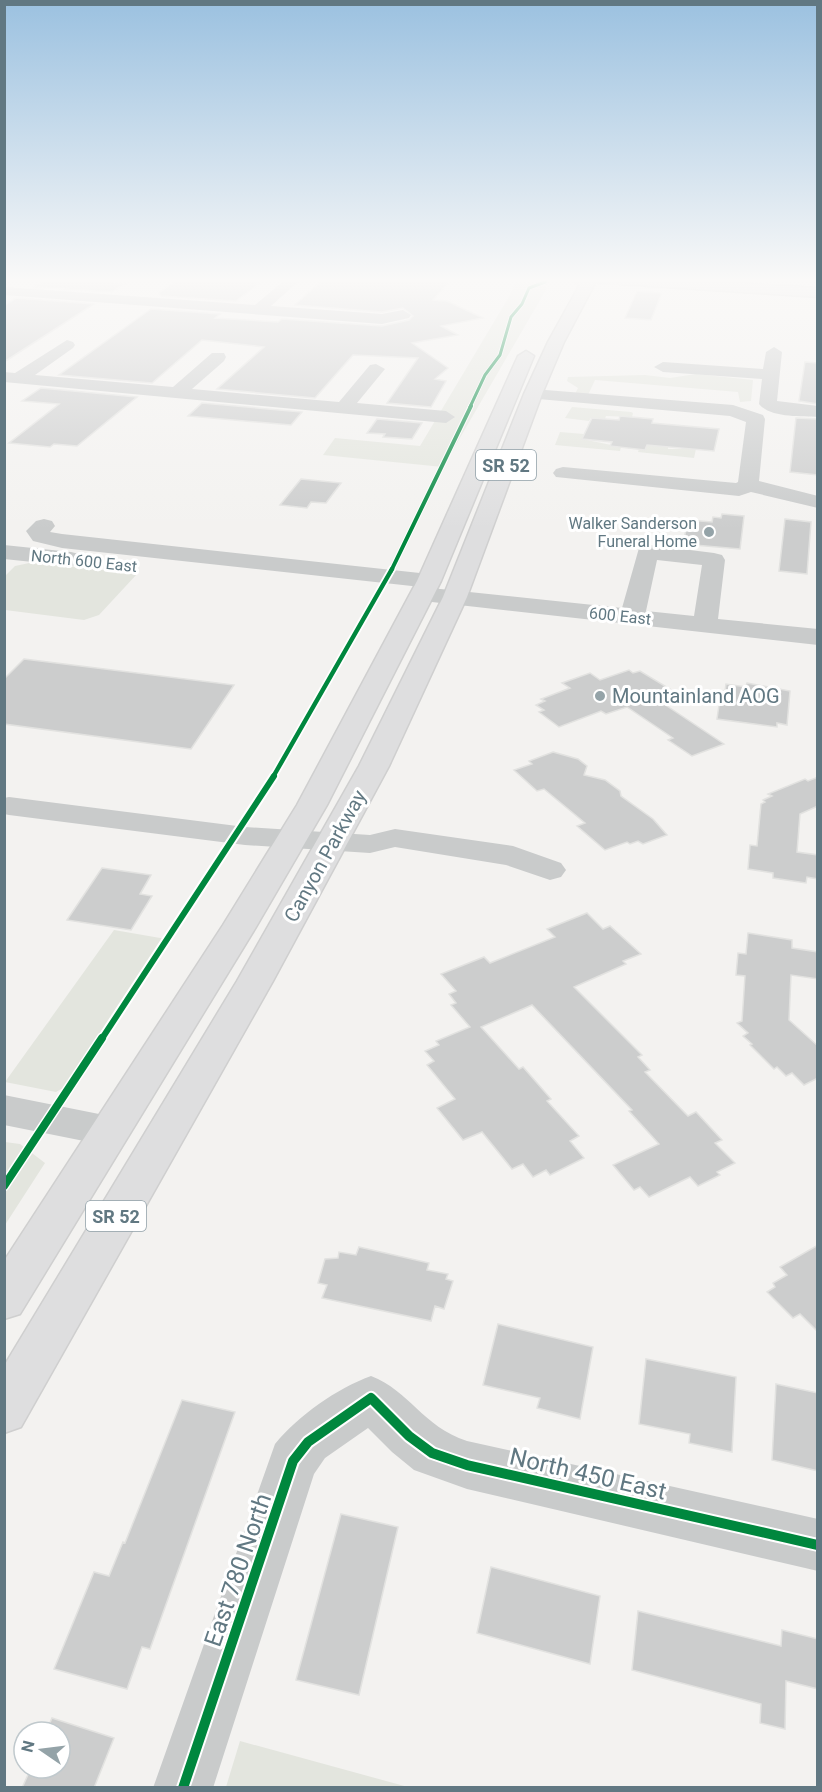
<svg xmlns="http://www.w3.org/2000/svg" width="822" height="1792" font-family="Roboto,sans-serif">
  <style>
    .green { fill: #e3e5de }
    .building { fill: #cccdcd; stroke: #e2e2e0; stroke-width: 1.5 }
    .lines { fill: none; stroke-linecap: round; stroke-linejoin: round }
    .major-casing { stroke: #cecfcf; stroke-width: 3 }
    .highway-casing { stroke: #cfcfcf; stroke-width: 3 }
    .minor { fill: #c9cbcb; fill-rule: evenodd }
    .major { fill: #dededf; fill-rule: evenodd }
    .highway { fill: #dededf; fill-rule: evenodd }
    .cycleway-far5-casing { stroke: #fff; stroke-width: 4.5 }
    .cycleway-far4-casing { stroke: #fff; stroke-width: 6 }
    .cycleway-far3-casing { stroke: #fff; stroke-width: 8 }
    .cycleway-far2-casing { stroke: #fff; stroke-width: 10 }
    .cycleway-far1-casing { stroke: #fff; stroke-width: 11 }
    .cycleway-casing { stroke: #fff; stroke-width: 14 }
    .cycleway-far5 { stroke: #00873e; stroke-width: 3 }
    .cycleway-far4 { stroke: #00873e; stroke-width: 4 }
    .cycleway-far3 { stroke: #00873e; stroke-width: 4.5 }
    .cycleway-far2 { stroke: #00873e; stroke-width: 6 }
    .cycleway-far1 { stroke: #00873e; stroke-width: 8 }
    .cycleway { stroke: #00873e; stroke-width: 10 }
    .poi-dot { fill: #94a3a8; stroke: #fff; stroke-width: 2 }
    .labels { text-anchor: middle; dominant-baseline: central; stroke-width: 6; stroke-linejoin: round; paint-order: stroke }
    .far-poi-label { font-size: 16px; fill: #617882; stroke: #fff; text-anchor: end }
    .far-street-label { font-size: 16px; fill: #617882; stroke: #fff }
    .shield { fill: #fff; stroke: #90a0a8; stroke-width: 1.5 }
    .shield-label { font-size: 18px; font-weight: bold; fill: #617882 }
    .poi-label { font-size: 20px; fill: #617882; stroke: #fff; text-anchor: start }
    .street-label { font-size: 20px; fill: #617882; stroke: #fff }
    .near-street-label { font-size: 24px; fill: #617882; stroke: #fff }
  </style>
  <rect width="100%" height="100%" fill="#f3f2f0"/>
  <path class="green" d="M516 281 532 282 547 288 443 467 323 455 335 438 420 446 510 295Z
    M696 374 753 380 751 401 740 402 738 392 595 380 588 395 575 394 578 388 567 381 568 377 645 375 670 378Z
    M572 407 631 412 633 413 632 417 606 416 605 419 591 418 589 421 565 418Z
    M560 432 584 434 582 439 621 447 620 451 555 445Z
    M647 445 668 447V449H696L694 458 638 452 639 449H645Z
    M34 562 137 574 99 615 84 620 5 610V576L15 566Z
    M114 930 166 939 63 1088 56 1092 5 1082Z
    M5 1142 20 1144 45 1163 5 1225Z
    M240 1741 408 1787H226Z"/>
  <path class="building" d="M48 278 126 283 112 292 34 287Z
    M179 278H266L236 301 161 296 159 293Z
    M324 278H395L449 282 433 300 447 301 483 318 441 326 458 335 412 343 448 368 435 379 446 381 431 407 387 403 418 358 353 355 315 398 217 389 264 347 202 340 152 383 59 375 151 309 220 314 215 318 278 322 282 319 382 326 409 320 413 316 403 308 382 312 295 305Z
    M637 291 660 293 661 295 651 320 625 318Z
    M16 298 94 304 4 362V306Z
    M805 362 818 363V404L799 401Z
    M41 388 137 397 77 446 54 444 50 447 9 443 59 404 22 401Z
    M202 403 302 412 291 425 188 416Z
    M620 416 653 419 652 423 719 429 714 451 647 445 645 450 610 446 612 442 582 439 592 418 619 420Z
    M796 418 818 419V475L790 472Z
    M377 419 422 423 412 439 383 437 385 434 367 433Z
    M301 479 341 483 326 503 311 502 307 508 280 505Z
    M722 514 744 516 740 549 683 544 688 520 712 522 713 517 721 518Z
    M785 519 811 522 807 574 779 571Z
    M24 659 234 685 191 749 4 724V679Z
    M629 670 633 673 640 671 670 689 652 696 724 744 692 756 668 740 673 738 627 707 606 714 601 711 559 727 539 712 544 710 536 705 545 701 541 699 570 688 562 683 590 673 600 680Z
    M747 683 790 691 787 725 777 723V727L717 719 721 691H725L726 684 746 687Z
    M553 752 578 759 587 766 584 775 605 780 620 791 621 796 653 819 667 835 643 844 638 841 630 844 627 842 605 850 577 826 585 823 544 789 537 791 514 770 532 764 529 761Z
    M818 777V806L800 814 797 852 818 855V879L807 877 806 883 773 878V873L748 869 750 845 757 846 761 804 765 802 763 800 772 796 768 794 805 779 808 781Z
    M102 868 151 875 140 894 152 896 131 930 67 920Z
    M587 913 603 929 610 926 641 954 623 961 626 964 574 987 642 1055 638 1057 650 1070 645 1072 688 1116 696 1112 722 1140 715 1143 735 1163 717 1172 720 1175 698 1186 690 1177 649 1197 640 1187 634 1190 613 1165 659 1144 629 1111 632 1110 532 1005 481 1027 519 1069 523 1067 551 1099 547 1101 579 1136 570 1141 584 1158 550 1175 546 1170 533 1177 523 1164 512 1169 482 1132 463 1140 437 1108 455 1099 427 1065 434 1061 425 1051 439 1045 436 1041 470 1027 451 1005 456 1003 449 994 456 991 441 974 484 957 490 963 555 937 547 929Z
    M748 933 792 940V948L818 952V979L791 975 789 1020 818 1046V1078L804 1085 792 1073 786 1076 777 1067 774 1069 750 1045 752 1044 743 1036 748 1033 737 1023 742 1021 745 976 736 975 738 953 746 954Z
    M818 1245V1332L800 1314 793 1318 767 1292 775 1287 773 1283 787 1275 780 1267Z
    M359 1247 429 1263 427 1270 448 1274 446 1279 453 1281 444 1309 435 1306 431 1321 322 1298 327 1285 318 1283 325 1259 338 1258 339 1252 356 1255Z
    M498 1324 593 1347 580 1419 537 1408 540 1398 483 1385Z
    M646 1359 736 1377 732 1452 689 1443 690 1434 639 1424Z
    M776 1384 818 1393V1471L772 1460Z
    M182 1400 235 1412 150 1649 142 1647 127 1689 54 1669 94 1572 109 1576 123 1542 125 1543Z
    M341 1514 398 1527 359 1695 296 1680Z
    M491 1567 600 1596 590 1664 477 1633Z
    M638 1611 781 1646 782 1630 818 1639V1689L786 1681 785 1729 760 1723 761 1704 632 1670Z
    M52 1718 114 1738 94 1788H22L31 1768H60V1732H46Z"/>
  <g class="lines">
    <defs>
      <path id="major" d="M583 278H653L818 288V297L590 282Z"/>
      <path id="highway" d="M572 278H587L594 285 564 342 542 394 467 597 389 766 273 981 21 1427 4 1433V1366L237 981 359 766 443 597 524 394 548 342 579 286Z
        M526 351 534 356 441 581 327 805 256 927 20 1314 4 1319V1261L223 925 297 805 417 581 518 356Z"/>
    </defs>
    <use href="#major" class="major-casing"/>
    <use href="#highway" class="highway-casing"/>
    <path class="minor" d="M287 278H302L271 306 382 314 403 310 411 315 409 318 382 324 4 295V287L255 305Z
      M67 340 73 342 75 345 73 348 35 375 173 387 212 353H224L226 357 224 361 192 389 339 402 370 365 376 364 385 369 357 403 446 411 455 417 446 423 4 382V372L15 373Z
      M774 347 782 352 777 401 818 406V417C801 416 770 418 759 404L762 379 663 372 654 367 663 362 763 369 766 352Z
      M533 389 733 405 763 415 765 419 759 481 818 496V508L751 492 739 496 556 477 553 473 556 469 563 467 736 483 738 482 746 422 730 416 527 398 524 394Z
      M44 519 52 521 55 526 50 532 62 534 429 574 437 576 441 581 437 586 431 588 622 608 639 548 650 545 714 553 722 555 725 560 718 619 818 629V645L423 601 415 599 411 594 415 589 421 587 62 548 33 541 26 531 36 521ZM657 560 702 565 694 616 646 611Z
      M4 545 71 552 79 554 82 559 79 564 71 566 4 559Z
      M9 797 245 827 370 835 395 829 513 846 561 863 566 870 561 877 550 880 506 865 395 847 370 853 245 845 9 815 4 814V798Z
      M4 1095 109 1116 123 1120 129 1131 123 1142 109 1146 4 1125Z
      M371 1376C410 1391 422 1426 467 1441L818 1519V1571L467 1489 414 1470 392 1452 368 1428 325 1458 314 1474 213 1788H153L275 1444C299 1415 336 1389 371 1376Z"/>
    <use href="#major" class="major"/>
    <use href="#highway" class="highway"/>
    <defs>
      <path id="cycleway-far5" d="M470 407 485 375 500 355 511 317 522 304 529 288 545 282 548 278"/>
      <path id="cycleway-far4" d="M391 571 471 406"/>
      <path id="cycleway-far3" d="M273 777 392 569"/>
      <path id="cycleway-far2" d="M101 1040 274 776"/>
      <path id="cycleway-far1" d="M4 1186 102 1038"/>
      <path id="cycleway" d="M183 1788 293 1461 308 1442 371 1398 409 1436 432 1453 467 1465 818 1545"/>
    </defs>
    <use href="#cycleway-far5" class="cycleway-far5-casing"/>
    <use href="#cycleway-far4" class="cycleway-far4-casing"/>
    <use href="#cycleway-far3" class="cycleway-far3-casing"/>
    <use href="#cycleway-far2" class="cycleway-far2-casing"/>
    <use href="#cycleway-far1" class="cycleway-far1-casing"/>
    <use href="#cycleway" class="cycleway-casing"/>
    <use href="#cycleway-far5" class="cycleway-far5"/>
    <use href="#cycleway-far4" class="cycleway-far4"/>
    <use href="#cycleway-far3" class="cycleway-far3"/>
    <use href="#cycleway-far2" class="cycleway-far2"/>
    <use href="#cycleway-far1" class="cycleway-far1"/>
    <use href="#cycleway" class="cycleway"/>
  </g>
  <linearGradient id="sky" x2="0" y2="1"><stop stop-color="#9bc1e0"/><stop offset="0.53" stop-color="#faf9f8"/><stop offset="1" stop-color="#faf9f8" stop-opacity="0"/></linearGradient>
  <rect width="822" height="529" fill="url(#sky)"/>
  <g class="poi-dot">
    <circle cx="709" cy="532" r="6"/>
    <circle cx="600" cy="696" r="6"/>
  </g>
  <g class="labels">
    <g class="far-poi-label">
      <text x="697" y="523">Walker Sanderson<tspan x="697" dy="18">Funeral Home</tspan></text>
    </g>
    <g class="far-street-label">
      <text transform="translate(84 561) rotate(6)">North 600 East</text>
      <text transform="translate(620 616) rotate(6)">600 East</text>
    </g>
    <g class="shield">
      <rect x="476" y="450" width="60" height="30" rx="4.5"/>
      <rect x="86" y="1201" width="60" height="30" rx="4.5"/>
    </g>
    <g class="shield-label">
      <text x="506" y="465">SR 52</text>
      <text x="116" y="1216">SR 52</text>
    </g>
    <g class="poi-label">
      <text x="612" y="696">Mountainland AOG</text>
    </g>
    <g class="street-label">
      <text transform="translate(325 856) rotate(-61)">Canyon Parkway</text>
    </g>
    <g class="near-street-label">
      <text transform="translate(588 1474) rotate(13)">North 450 East</text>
      <text transform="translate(238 1570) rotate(-71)">East 780 North</text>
    </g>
  </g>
  <rect width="822" height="1792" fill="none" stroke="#617882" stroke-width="12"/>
  <g transform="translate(42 1750) rotate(284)"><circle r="28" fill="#ffffff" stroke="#c0c9cd" stroke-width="1.5"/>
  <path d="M0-4.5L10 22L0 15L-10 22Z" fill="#94a3a8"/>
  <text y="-9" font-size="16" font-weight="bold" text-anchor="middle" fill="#617882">N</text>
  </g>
</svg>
